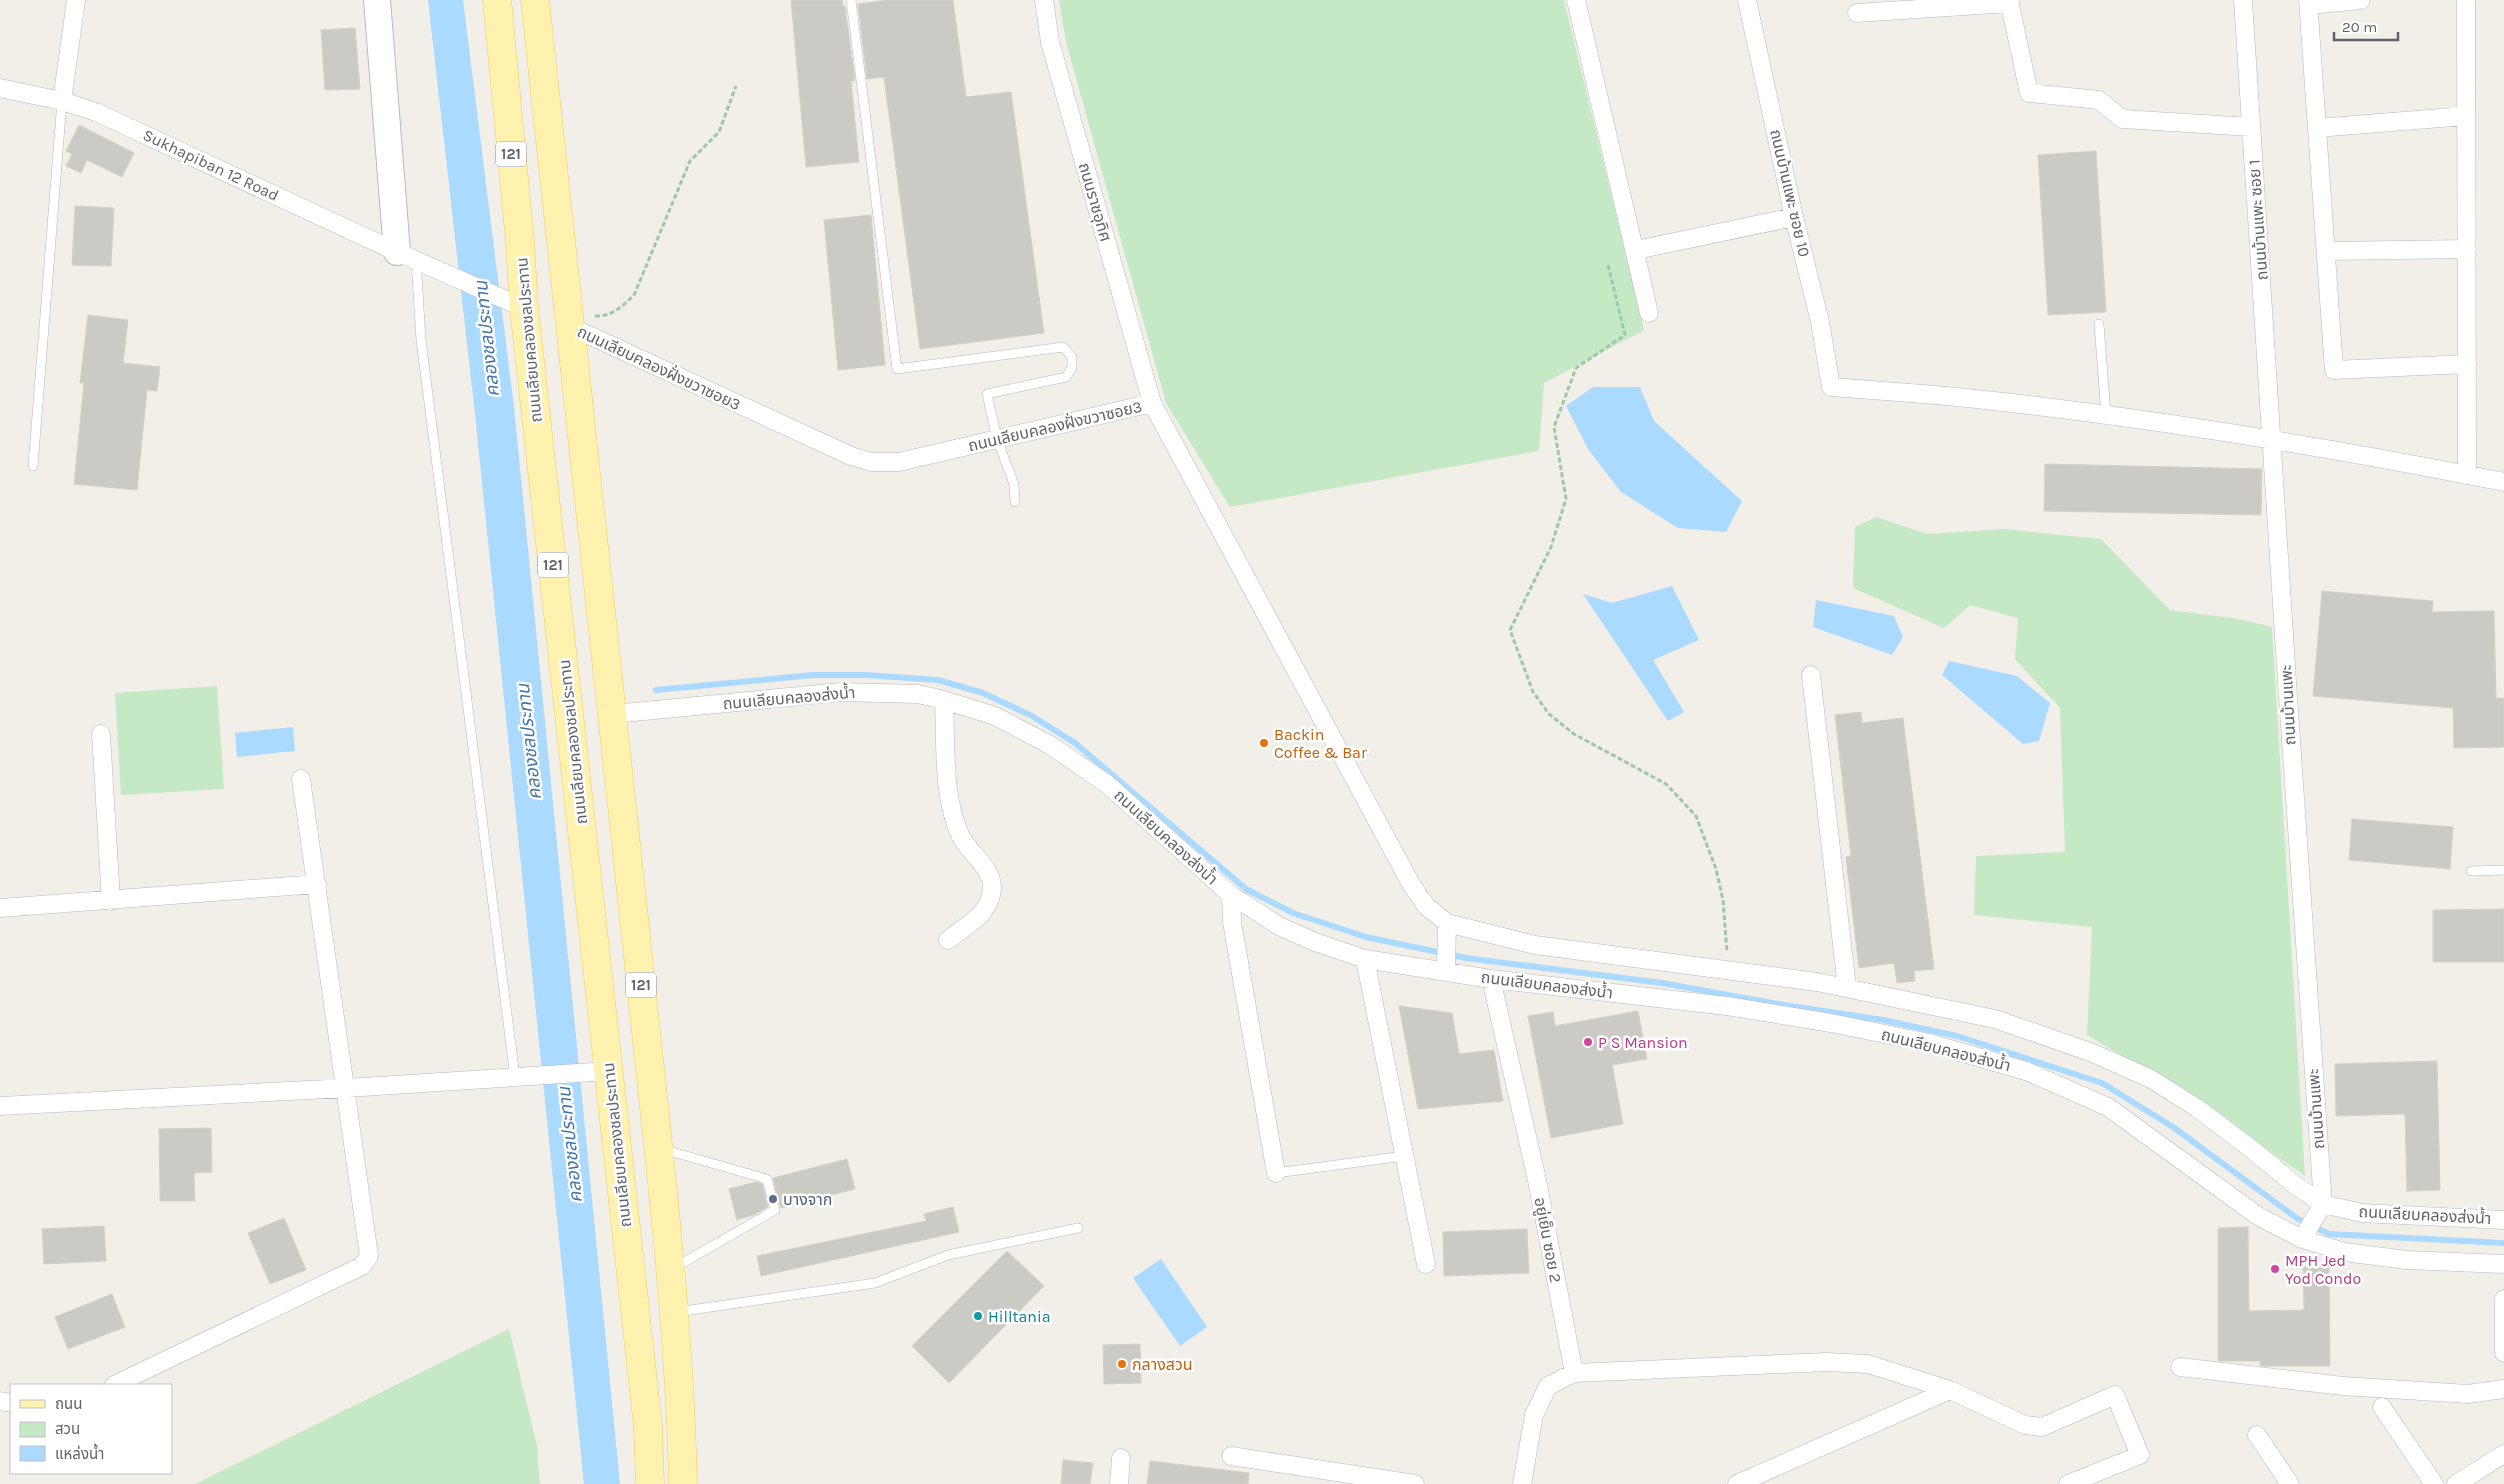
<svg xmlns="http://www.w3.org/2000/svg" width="2504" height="1484" font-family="Karla,'Noto Sans Thai',sans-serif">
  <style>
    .green { fill: #c5e8c5 }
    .water { fill: #aadaff }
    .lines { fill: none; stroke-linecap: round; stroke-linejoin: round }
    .stream { stroke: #aadaff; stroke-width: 6 }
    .building { fill: #cccac5; stroke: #d6d1c6 }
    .service-casing { stroke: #b5b8bc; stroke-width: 10 }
    .minor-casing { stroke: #b5b8bc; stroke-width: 19 }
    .secondary-casing { stroke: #b6babf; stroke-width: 28 }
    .primary-casing { stroke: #f2c960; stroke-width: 29 }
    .path { stroke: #9cc7a9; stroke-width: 3; stroke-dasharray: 5 2.5; stroke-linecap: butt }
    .service { stroke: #fff; stroke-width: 9 }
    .minor { stroke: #fff; stroke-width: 18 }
    .secondary { stroke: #fff; stroke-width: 26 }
    .primary { stroke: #fff2af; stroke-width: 28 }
    .food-dot { fill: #e8710a; stroke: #fff; stroke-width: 2 }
    .hotel-dot { fill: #d1479c; stroke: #fff; stroke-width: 2 }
    .service-dot { fill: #5c6f8a; stroke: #fff; stroke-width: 2 }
    .culture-dot { fill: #0f9aa8; stroke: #fff; stroke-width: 2 }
    .labels { text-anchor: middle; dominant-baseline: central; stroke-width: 5; stroke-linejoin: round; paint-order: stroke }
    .shield { fill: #fff; stroke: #8f9295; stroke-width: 1 }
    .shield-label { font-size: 15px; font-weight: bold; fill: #5f6368 }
    .street-label { font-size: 16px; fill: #5f6368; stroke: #fff }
    .food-label { font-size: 16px; fill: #c56008; stroke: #fff; text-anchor: start }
    .hotel-label { font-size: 16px; fill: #b23c85; stroke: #fff; text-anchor: start }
    .service-label { font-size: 16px; fill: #4e5e75; stroke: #fff; text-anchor: start }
    .culture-label { font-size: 16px; fill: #0d838f; stroke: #fff; text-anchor: start }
    .water-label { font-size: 18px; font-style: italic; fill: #4174aa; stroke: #fff }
  </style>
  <rect width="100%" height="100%" fill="#f1efe8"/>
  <path class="green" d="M1059 0H1564L1644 330 1544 383 1539 451 1230 507 1166 403 1066 42Z
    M1876 517 1927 534 2004 529 2101 539 2170 610 2239 619 2272 627 2305 1176 2196 1099 2087 1035 2092 927 1974 915 1976 856 2065 852 2060 708 2015 659 2018 618 1970 605 1944 628 1853 588 1855 527Z
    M217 686 224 789 121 795 115 693Z
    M509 1329 537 1446 540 1484H195Z"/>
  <path class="water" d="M428 0H463L514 407 620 1484H584L475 414Z
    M1593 387H1640L1654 421 1742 501 1726 532 1678 528 1621 492 1588 449 1566 406Z
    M1672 586 1699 640 1653 660 1684 712 1668 721 1583 594 1612 603Z
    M1816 600 1894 616 1903 637 1892 655 1813 627Z
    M1949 661 2017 676 2050 703 2039 741 2023 744 1942 675Z
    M293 727 295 751 237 757 235 733Z
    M1161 1259 1207 1327 1180 1346 1133 1278Z"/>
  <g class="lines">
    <path class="stream" d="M656 690 813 675H866L938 680 983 693 1032 716 1075 743 1246 889 1293 913 1366 937 1466 958 1662 983 1772 1003 1883 1020 1957 1036 2102 1083 2173 1127 2298 1219 2329 1234 2504 1243"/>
  </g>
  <path class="building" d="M791 0H842L843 6H845L855 81H851L859 162 806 167Z
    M887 0H953L966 97 1011 92 1044 333 920 349 884 77 867 79 858 4Z
    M355 28 360 89 325 90 321 30Z
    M79 125 134 153 122 177 87 160 81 173 66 166 72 154 66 151Z
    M2096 151 2106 312 2048 315 2038 155Z
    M75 206 114 208 111 266 72 265Z
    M871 215 885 365 838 370 824 220Z
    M88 315 128 320 123 363 160 367 157 391 147 390 137 490 74 484 84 383H80Z
    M2045 464 2262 469 2261 515 2044 511Z
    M2322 591 2433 601 2432 612 2494 611 2496 698H2504V747L2454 748 2453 708 2313 696Z
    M1861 712 1862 723 1903 718 1934 969 1914 971 1915 981 1897 983 1894 963 1859 968 1846 857 1851 856 1835 715Z
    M2352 819 2453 827 2450 869 2349 860Z
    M2504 909V962H2433V910Z
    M1399 1006 1452 1013 1459 1054 1494 1050 1503 1101 1418 1109Z
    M1638 1011 1647 1059 1612 1065 1623 1124 1551 1138 1528 1016 1553 1012 1555 1026Z
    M2437 1061 2440 1190 2407 1191 2405 1114 2336 1116 2335 1064Z
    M211 1128 212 1172 194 1173 195 1201H160L159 1129Z
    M847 1159 855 1189 781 1208 773 1178Z
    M756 1182 762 1184 768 1207 753 1215 737 1220 729 1189Z
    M953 1207 959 1232 761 1276 757 1256 926 1221 924 1214Z
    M284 1218 306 1270 270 1284 248 1233Z
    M104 1226 106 1261 44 1264 42 1229Z
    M2248 1227 2249 1311 2304 1310 2303 1267H2329L2330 1366H2260V1361H2218V1228Z
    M1527 1229 1529 1273 1444 1276 1443 1232Z
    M1007 1251 1044 1286 949 1383 912 1346Z
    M112 1294 125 1327 68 1349 55 1317Z
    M1140 1344 1141 1383 1104 1384 1103 1345Z
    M1063 1460 1093 1463 1090 1484H1061Z
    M1150 1461 1249 1473 1248 1484H1147Z"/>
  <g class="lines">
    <defs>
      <path id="service" d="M851 0 897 369 1063 347 1072 357V368L1066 377 987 394 997 439 1014 484 1015 502
        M416 259 421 340 515 1077
        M2099 324 2106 415
        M33 466 62 101
        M2471 871 2504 870
        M662 1149 767 1179 775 1210 674 1268
        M1276 1173 1404 1156
        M677 1312 875 1283 948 1255 1078 1228"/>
      <path id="minor" d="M1044 0 1050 42 1152 403 1411 884 1426 906 1447 923 1535 945 1817 982 1995 1019 2093 1053 2151 1079 2197 1108 2254 1151 2295 1185 2323 1204 2362 1213 2504 1220
        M1576 0 1649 313
        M1747 0 1794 217 1820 322 1831 387C1882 391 1934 394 1985 400 2159 419 2333 448 2504 482
        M2009 0 2029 93 2099 100 2122 119 2251 127
        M2243 0C2270 401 2293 803 2323 1204L2302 1239
        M2308 0 2334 370 2467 364
        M2466 0 2467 475
        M2309 5 2361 0
        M1857 13 2010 3
        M0 88 62 101 96 112 397 252 524 308
        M62 101 76 0
        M2317 128 2466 116
        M1636 250 1794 217
        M2326 251 2467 249
        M569 326 851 456 871 462H899L1152 403
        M1811 675 1847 988
        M944 700C946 743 942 798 961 837 970 854 993 868 992 889 990 915 966 925 948 940
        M613 714 841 692 918 694 944 700 995 716 1050 745 1107 784 1231 895 1279 926 1315 942 1365 959 1491 979 1727 1006 1831 1023 1929 1043 2026 1071 2108 1107 2258 1216 2302 1239 2345 1252 2406 1260 2504 1264
        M101 734 111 901
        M1231 895 1232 922 1276 1173
        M0 908 317 884
        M1365 959 1426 1264
        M1446 972 1447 923
        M1491 979 1537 1180 1574 1373
        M0 1106 347 1088 609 1071
        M2504 1299V1353
        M2180 1367 2343 1386 2468 1394 2504 1389
        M114 1385 362 1266 369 1256 301 779
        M0 1401 11 1403
        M2382 1407 2434 1484
        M2257 1435 2290 1484
        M1231 1456 1415 1484
        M1119 1484 1121 1458
        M1522 1484 1534 1415 1548 1386 1574 1373 1827 1362 1868 1364 1950 1390 2025 1425 2042 1427 2115 1395 2140 1455 2068 1484
        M1737 1484 1950 1390
        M2456 1484 2504 1454"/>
      <path id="secondary" d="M377 0 397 252"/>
      <path id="primary" d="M497 0 520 242 524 308 648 1427 650 1484
        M535 0C568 316 604 631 637 946 655 1125 679 1304 683 1484"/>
    </defs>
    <use href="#service" class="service-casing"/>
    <use href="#minor" class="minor-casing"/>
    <use href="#secondary" class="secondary-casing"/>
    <use href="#primary" class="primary-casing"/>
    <path class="path" d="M1608 265 1625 335 1576 368 1554 427 1566 499 1551 547 1510 630 1533 692 1549 714 1574 734 1666 784 1696 816 1716 869 1723 900 1727 952
      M595 316C611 317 623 306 634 295L690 161 719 132 736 86"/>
    <use href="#service" class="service"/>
    <use href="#minor" class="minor"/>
    <use href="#secondary" class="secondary"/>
    <use href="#primary" class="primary"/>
  </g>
  <g class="food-dot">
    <circle cx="1264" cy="743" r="5"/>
    <circle cx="1122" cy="1364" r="5"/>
  </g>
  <g class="hotel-dot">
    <circle cx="1588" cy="1042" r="5"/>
    <circle cx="2275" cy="1269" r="5"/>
  </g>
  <circle class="service-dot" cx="773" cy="1199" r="5"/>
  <circle class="culture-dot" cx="978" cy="1316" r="5"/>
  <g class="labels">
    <g class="shield">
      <rect x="496" y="141.5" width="30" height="25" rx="4"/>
      <rect x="538" y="552.5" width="30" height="25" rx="4"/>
      <rect x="626" y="972.5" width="30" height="25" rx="4"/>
    </g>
    <g class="shield-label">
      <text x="511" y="154">121</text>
      <text x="553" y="565">121</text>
      <text x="641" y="985">121</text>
    </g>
    <g class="street-label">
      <text transform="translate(211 165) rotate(25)">Sukhapiban 12 Road</text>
      <text transform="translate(1790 193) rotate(77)">ถนนบ้านแพะ ซอย 10</text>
      <text transform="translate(1095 202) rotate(74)">ถนนราชอุทิศ</text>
      <text transform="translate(2258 220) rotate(-94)">ถนนบ้านแพะ ซอย 1</text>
      <text transform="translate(529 340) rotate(-95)">ถนนเลียบคลองชลประทาน</text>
      <text transform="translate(659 368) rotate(25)">ถนนเลียบคลองฝั่งขวาซอย3</text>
      <text transform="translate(1055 426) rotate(-13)">ถนนเลียบคลองฝั่งขวาซอย3</text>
      <text transform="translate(789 698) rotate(-5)">ถนนเลียบคลองส่งน้ำ</text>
      <text transform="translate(2288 705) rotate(-93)">ถนนบ้านแพะ</text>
      <text transform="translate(573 742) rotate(-96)">ถนนเลียบคลองชลประทาน</text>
      <text transform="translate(1166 837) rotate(42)">ถนนเลียบคลองส่งน้ำ</text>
      <text transform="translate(1547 985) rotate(7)">ถนนเลียบคลองส่งน้ำ</text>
      <text transform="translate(1946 1050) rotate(14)">ถนนเลียบคลองส่งน้ำ</text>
      <text transform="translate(2316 1109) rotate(-94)">ถนนบ้านแพะ</text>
      <text transform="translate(617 1145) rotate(-96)">ถนนเลียบคลองชลประทาน</text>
      <text transform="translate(2425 1215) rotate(3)">ถนนเลียบคลองส่งน้ำ</text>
      <text transform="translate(1548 1240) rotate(79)">อยู่เย็น ซอย 2</text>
    </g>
    <g class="food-label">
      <text x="1274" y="734">Backin<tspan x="1274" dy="18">Coffee &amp; Bar</tspan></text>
      <text x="1132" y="1364">กลางสวน</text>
    </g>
    <g class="hotel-label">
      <text x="1598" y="1042">P S Mansion</text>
      <text x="2285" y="1260">MPH Jed<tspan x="2285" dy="18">Yod Condo</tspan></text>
    </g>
    <g class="service-label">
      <text x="783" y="1199">บางจาก</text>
    </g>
    <g class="culture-label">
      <text x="988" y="1316">Hilltania</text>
    </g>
    <g class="water-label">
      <text transform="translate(487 339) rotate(-96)">คลองชลประทาน</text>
      <text transform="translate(529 742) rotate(-96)">คลองชลประทาน</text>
      <text transform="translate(570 1145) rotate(-96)">คลองชลประทาน</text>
    </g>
  </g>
  <rect x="10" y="1384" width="162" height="90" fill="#ffffff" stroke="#bfc1c3"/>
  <rect x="20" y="1400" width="25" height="8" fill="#fff2af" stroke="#bfc1c3"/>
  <text x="55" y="1409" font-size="15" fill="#5f6368">ถนน</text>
  <rect x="20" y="1422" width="25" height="15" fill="#c5e8c5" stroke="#bfc1c3"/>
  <text x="55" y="1434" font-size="15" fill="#5f6368">สวน</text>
  <rect x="20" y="1446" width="25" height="15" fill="#aadaff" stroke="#bfc1c3"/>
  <text x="55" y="1459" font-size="15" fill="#5f6368">แหล่งน้ำ</text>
  <path d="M2334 32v8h64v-8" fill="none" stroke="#5f6368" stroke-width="2.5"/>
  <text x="2342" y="32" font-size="15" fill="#5f6368" stroke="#ffffff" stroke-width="4" paint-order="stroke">20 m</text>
</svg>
